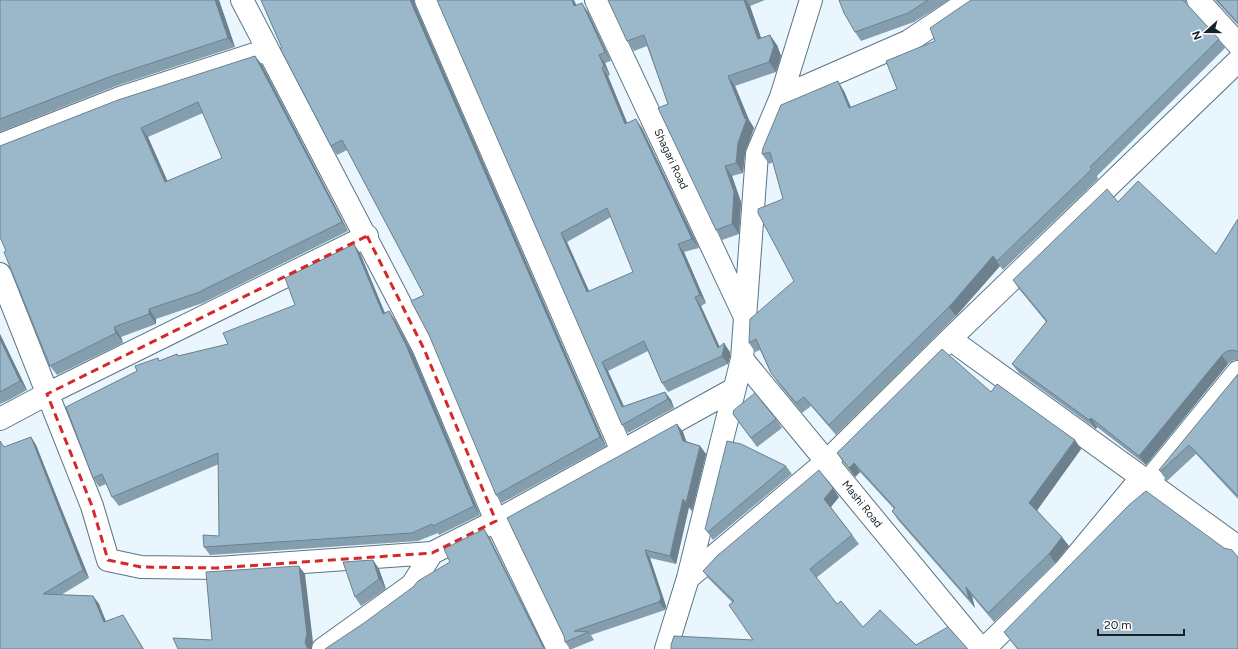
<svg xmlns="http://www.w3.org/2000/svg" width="1238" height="649" font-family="Figtree,sans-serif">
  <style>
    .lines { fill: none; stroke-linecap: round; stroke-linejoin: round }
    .minor-casing { stroke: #5a7586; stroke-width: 24 }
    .minor { stroke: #fff; stroke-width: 22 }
    .wall { fill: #859eae; fill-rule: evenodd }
    .shaded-wall { fill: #6c818d }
    .building { fill: #9bb8ca; stroke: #6c818d; fill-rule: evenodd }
    .marked { fill: none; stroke: #d62828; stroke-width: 3; stroke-dasharray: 8 5; stroke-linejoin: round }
    .labels { text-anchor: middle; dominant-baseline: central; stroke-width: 3; stroke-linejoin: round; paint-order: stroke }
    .street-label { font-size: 11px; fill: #152027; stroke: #fff }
  </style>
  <rect width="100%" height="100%" fill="#e9f6fd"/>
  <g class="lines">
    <defs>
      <path id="minor" d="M242 0 424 349 496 521 558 649
        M426 0 622 451
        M596 0 745 317
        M1198 0 1238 44
        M781 97 909 41 970 0
        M0 145 120 98 267 50
        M0 274 92 506 108 560 141 567 217 568 432 553
        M950 339 1238 547
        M742 359 981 649
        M0 419 47 394 367 236
        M1148 482 1238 372
        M688 578 827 461 950 339 1238 61
        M323 649 412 585 432 553 496 521 734 389
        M666 649 688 578 742 359 757 154 781 97 811 0
        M984 649 1064 571 1142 477"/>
    </defs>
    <use href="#minor" class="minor-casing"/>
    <use href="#minor" class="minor"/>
  </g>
  <path class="wall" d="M0 0H219L235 47 116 86 0 132Z
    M261 0H414L415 5 606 446 502 503 496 495 424 295 347 150 337 155 331 146 282 48Z
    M437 0 576 6 588 12 611 61 605 63 610 75 608 76 627 123 642 128 699 248 684 252 706 303 701 306 720 347 730 352V357L728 364 668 392 662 383 648 351 608 371 624 406 665 392 671 400 674 408 628 433 622 425ZM611 217 633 272 589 291 567 242Z
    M608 0H765L750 6 761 38 777 45 781 56 776 72 735 86 749 120 754 128 745 153 743 173 732 176 741 202 739 234 722 240 716 230 668 104 647 46 634 51 627 41Z
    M839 0H949L914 22 861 41 855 32Z
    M971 0H1186V4L1219 39 1225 48 1097 176 1098 179 1003 270 1000 266 956 316 836 435 811 406 802 413 778 383 771 373 760 350 755 352 749 343 794 281 783 199 773 162 769 164 762 154 844 91 851 107 897 89 935 41Z
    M1215 0H1238V25Z
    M255 56 262 65 348 231 203 303 156 319V324L121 337 123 343 57 375 50 366 6 251 0 146ZM203 113 222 158 167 181 148 137Z
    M1118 202 1216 254 1238 219V360H1234L1228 364 1146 465 1097 427 1096 429 1019 373 1012 364 1046 322 1019 289 1013 280Z
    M360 253 385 313 389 311 395 320 413 354 480 515 439 535 438 533 418 541 210 555 204 547 219 536V464L119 506 112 497 106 484 99 487 93 478 137 371 158 358 160 361 177 354 178 356 228 344 295 305Z
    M0 334 27 390 9 400 0 404Z
    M1238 374V499L1196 454 1167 481 1159 470Z
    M991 392 1075 440 1081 449 1037 510 1069 546 1055 563 994 622 972 596 975 608 898 520 892 511 894 509 860 472 855 477 843 462 837 453Z
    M733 414 776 419 782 428 757 447Z
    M677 424 683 432 686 441 700 446 706 454 692 511 689 507 676 564 650 558 666 606 665 610 591 635 594 640 572 649H570L565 642Z
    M31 437 36 445 89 578 61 595 93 596 99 604 106 621 128 623 0 649 5 447Z
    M786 466 792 474 713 540 705 529Z
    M839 497 831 507 859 544 816 578 837 604 863 627 916 645 968 649 753 640 732 602 709 579 703 571Z
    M1224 548 1238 649H1017L1004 632Z
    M373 560 379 569 386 589 361 606 355 597Z"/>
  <path class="shaded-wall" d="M215 0H219L235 47 228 38Z
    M410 0H414L415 5 606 446 600 437Z
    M572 0H574L581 15 574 6Z
    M744 0H746L750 6 765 49 758 39Z
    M582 3 588 12 611 61 605 52Z
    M770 35 777 45 781 56 776 72 769 62Z
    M599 55 605 63 610 75 604 66Z
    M255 56 262 65 348 231 342 222Z
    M602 68 608 76 631 132 625 124Z
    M728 76 735 86 749 120 754 128 745 153 743 173 736 163 738 143 745 119Z
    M838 81 844 91 855 118 849 108Z
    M636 119 642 128 699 248 692 239Z
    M141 128 148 137 172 191 165 182Z
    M725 166 732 176 741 202 739 234 732 224Z
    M561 233 567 242 593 300 587 292Z
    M354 244 360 253 389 323 383 314Z
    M678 244 684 252 706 303 700 295Z
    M993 256 1000 266 956 316 949 307Z
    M695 297 701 306 722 353 724 343 730 352V357L728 364 722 356Z
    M149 309 156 319V324L149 314Z
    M389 311 395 320 413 354 480 515 474 506Z
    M114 327 121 337 123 343 116 333Z
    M0 334 27 390 20 381 0 339Z
    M1222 355 1228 364 1146 465 1139 456Z
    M602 362 608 371 628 416 622 407Z
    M665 392 671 400 674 408 668 399Z
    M1091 418 1097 427 1096 429 1089 420Z
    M677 424 683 432 689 449 683 441Z
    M31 437 36 445 89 578 83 570Z
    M1075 440 1081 449 1036 512 1029 503Z
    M700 446 706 454 692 511 686 503Z
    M854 463 860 472 855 477 849 468Z
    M833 488 839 497 830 508 824 499Z
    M683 499 689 507 676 564 670 556Z
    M484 529 490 538 545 649H544Z
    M1062 537 1069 546 1055 563 1049 554Z
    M645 550 650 558 666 606 665 610 659 602Z
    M373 560 379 569 386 589 379 579Z
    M299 566 305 574 313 642 311 649H308L305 642Z
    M966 587 972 596 975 608 969 599Z
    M93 596 99 604 109 630 104 622Z
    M123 615 128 623 144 649H143Z"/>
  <path class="building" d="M0 0H215L228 38 109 77 0 119Z
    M261 0H410L600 437 496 495 429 335 411 301 424 295 342 140 331 146 280 48H282Z
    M437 0H572L574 6 582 3 605 52 599 55 604 66 602 68 625 124 636 119 692 239 678 244 700 295 695 297 718 348 724 343V348L722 356 662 383 644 341 602 362 622 407 665 392 668 399 622 425ZM607 208 633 272 587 292 561 233Z
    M608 0H744L758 39 770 35 774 46 769 62 728 76 745 119 747 118 738 143 736 163 725 166 734 192 732 224 716 230 658 108 668 104 644 35 627 41Z
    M839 0H928L908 13 855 32 844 13Z
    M971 0H1183L1219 39 1090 167 1092 169 997 261 993 256 949 307 829 425 804 397 796 403 771 373 756 339 749 343 750 319 794 281 758 213V209L783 199 770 152 762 154 763 148 781 105 838 81 849 108 897 89 886 61 935 41 930 28Z
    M1217 0H1238V23Z
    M255 56 342 222 197 293 149 309V314L114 327 116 333 50 366 4 252 6 251 0 237V146L118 100ZM198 102 222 158 165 182 141 128Z
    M1138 181 1216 254 1238 219V352L1234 350 1227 351 1222 355 1139 456 1091 418 1089 420 1012 364 1047 321 1013 280 1107 189 1118 202Z
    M354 244 383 314 389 311 406 345 474 506 433 526 432 524 412 533 204 547 203 535 219 536 218 453 112 497 102 474 93 478 66 407 137 371 135 366 158 358 159 361 177 354 178 356 228 344 223 333 295 305 285 278Z
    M0 339 20 381 0 392Z
    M942 349 991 392 997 384 1075 440 1029 503 1062 537 1049 554 988 613 966 587 969 599 892 511 895 508 854 463 849 468 837 453Z
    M1238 374V496L1189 445 1161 471 1159 470Z
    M755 393 776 419 751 438 733 414 734 410Z
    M677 424 683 441 700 446 686 503 683 499 670 556 645 550 661 598 659 602 574 631 589 632 565 642 564 636 507 518Z
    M31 437 83 570 43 594 93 596 104 622 123 615 143 649H0V441L4 447Z
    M727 441 741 444 786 466 708 532 705 529Z
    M819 470 833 488 824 499 852 535 810 569 837 604 841 601 863 627 880 610 916 645 948 627 968 649H671V645L674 636 753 640 729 605 734 601 703 571 717 556Z
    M1146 491 1224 548 1232 550 1238 557V649H1018L1004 632 1129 505Z
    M484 529 544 649H325L364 623 413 587 418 581 450 562 444 549Z
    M373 560 379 579 355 597 343 562Z
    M299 566 307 634 305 642 307 648 308 649H178L173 638 212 640 206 572Z"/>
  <path class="marked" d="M367 236 424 349 496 521 432 553 217 568 141 567 108 560 92 506 47 394Z"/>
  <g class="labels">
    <g class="street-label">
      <text transform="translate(671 159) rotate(65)">Shagari Road</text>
      <text transform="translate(862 504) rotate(51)">Mashi Road</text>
    </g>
  </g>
  <g transform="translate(1206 32) rotate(249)" stroke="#ffffff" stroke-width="3" paint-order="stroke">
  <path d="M0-3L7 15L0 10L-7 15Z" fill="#152027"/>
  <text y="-6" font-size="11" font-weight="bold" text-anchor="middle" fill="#152027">N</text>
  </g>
  <path d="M1098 629v6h86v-6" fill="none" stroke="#152027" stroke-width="2"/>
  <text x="1104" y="629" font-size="12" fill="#152027" stroke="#ffffff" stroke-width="3" paint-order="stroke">20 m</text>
</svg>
